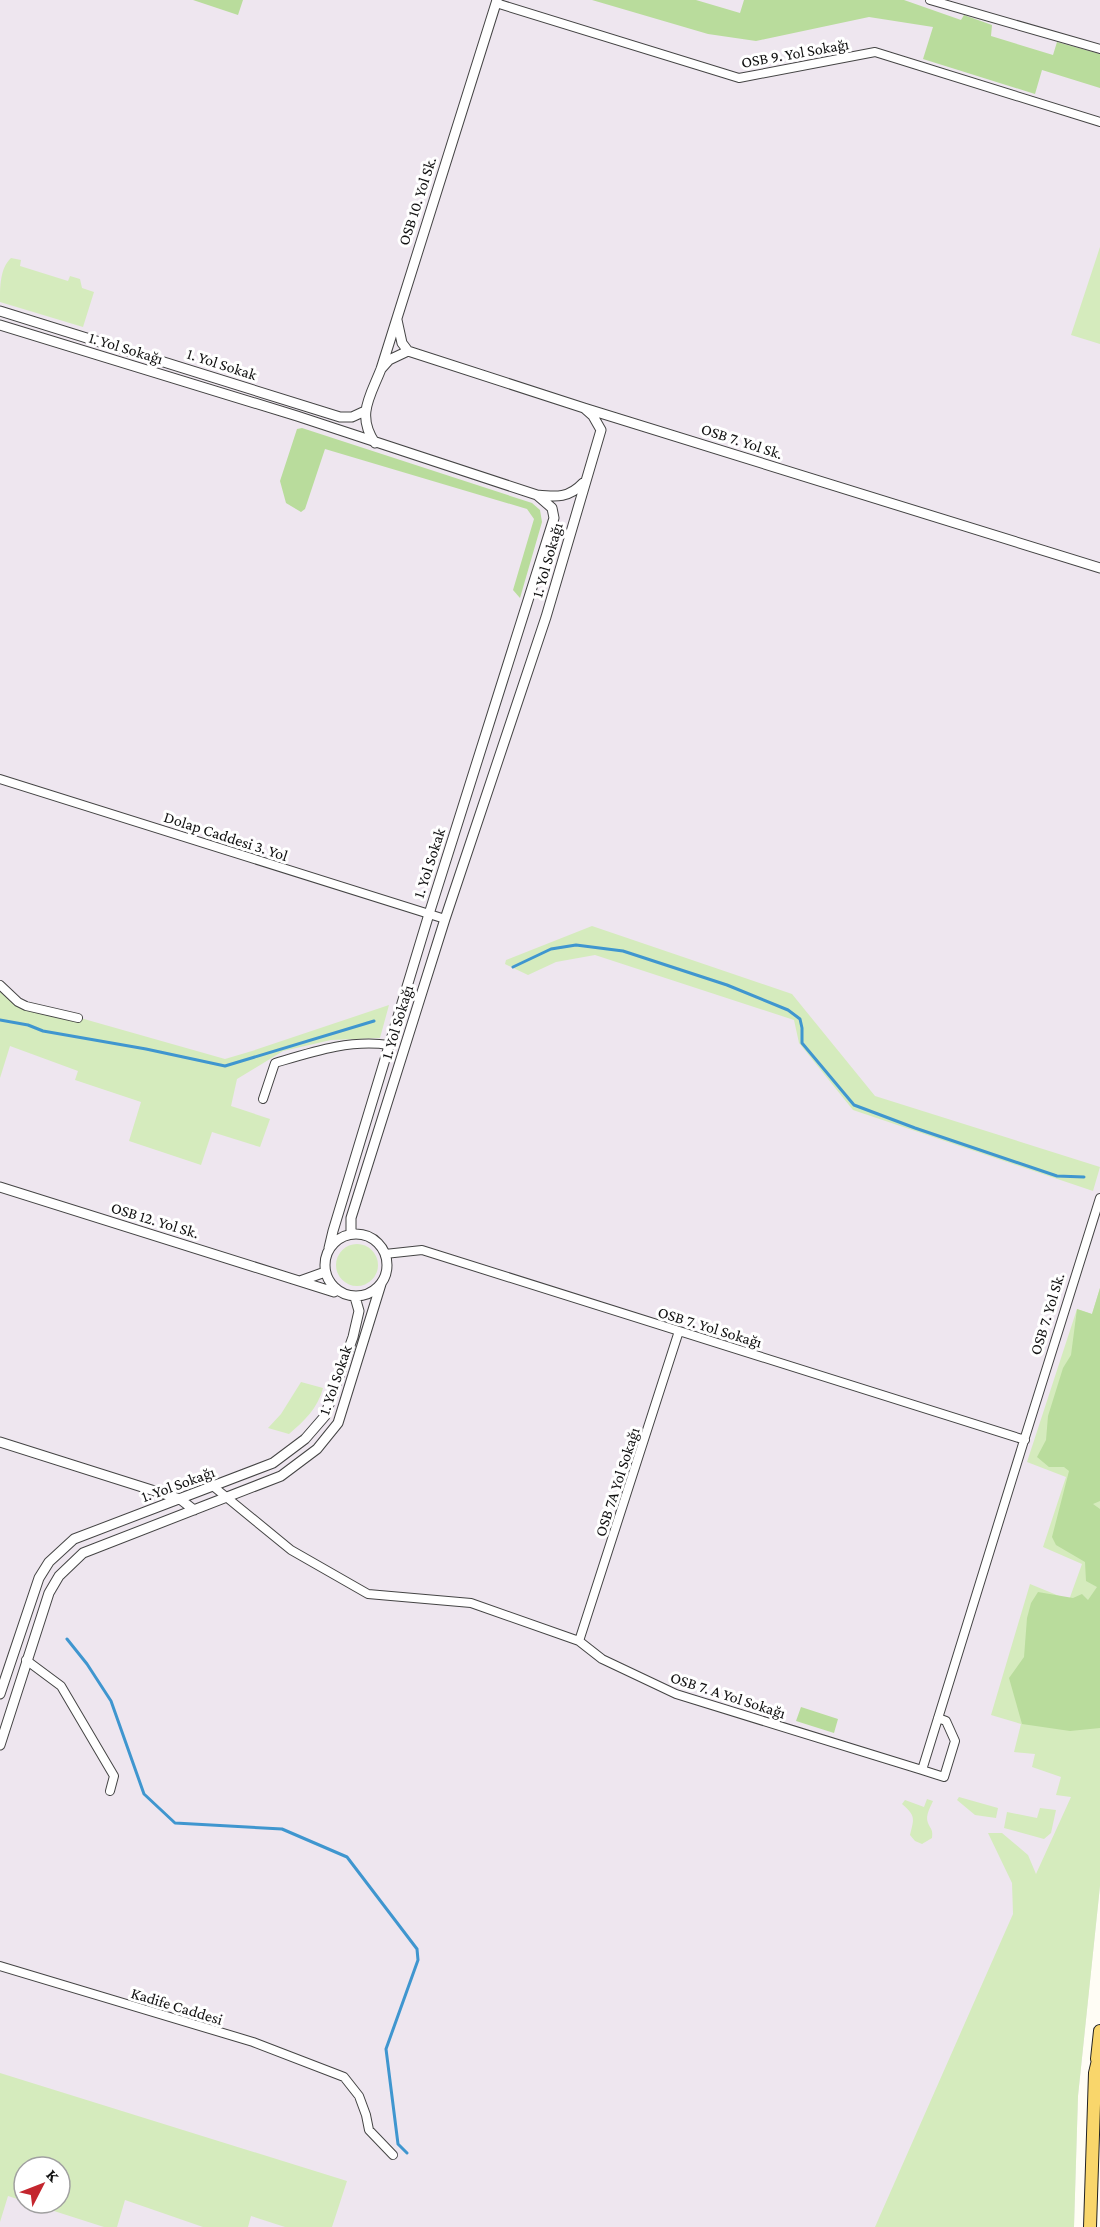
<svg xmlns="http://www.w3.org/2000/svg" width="1100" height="2227" font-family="'Crimson Pro',serif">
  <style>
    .industrial { fill: #eee6ef; fill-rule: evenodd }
    .green { fill: #d5ebbd }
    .forest { fill: #b9dc9c }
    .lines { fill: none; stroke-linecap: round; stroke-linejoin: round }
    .stream { stroke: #3f96cf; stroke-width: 3 }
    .minor-casing { stroke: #444; stroke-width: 10 }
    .tertiary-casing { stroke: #444; stroke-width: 11 }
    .primary-casing { stroke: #222; stroke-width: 14 }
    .minor { stroke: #fff; stroke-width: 8 }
    .tertiary { stroke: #fff; stroke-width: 9 }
    .primary { stroke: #f9d66b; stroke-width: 12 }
    .labels { text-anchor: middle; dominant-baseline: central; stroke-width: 6; stroke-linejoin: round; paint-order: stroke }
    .street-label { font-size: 16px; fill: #111; stroke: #fff }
  </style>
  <rect width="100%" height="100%" fill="#fffdf5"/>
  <path class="industrial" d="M0 0H1100V1886L1078 2096 1074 2227H0ZM24 2167H60V2203H24Z"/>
  <path class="green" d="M1100 247V344L1071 335Z
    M11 258 21 260 20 266 68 281 70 276 80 279 82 288 94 292 83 327 0 302C0 287 0 268 11 258Z
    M592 926 792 994 875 1096 1100 1167 1093 1191 853 1110 799 1043 794 1020 595 955 556 962 528 975 505 964 506 960Z
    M0 983 17 1000 225 1059 252 1051 389 1005 380 1038 331 1040 283 1051 237 1079 231 1106 270 1119 260 1147 212 1132 201 1165 129 1141 141 1102 75 1080 78 1071 10 1046 0 1078Z
    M336 1265a21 21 0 1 1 42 0a21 21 0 1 1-42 0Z
    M1100 1288V1886L1078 2096 1074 2227H875L1013 1914 1012 1883 988 1833H1002L1028 1855 1036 1874 1071 1797 1056 1795 1061 1777 1032 1767 1035 1754 1014 1752 1021 1724 991 1715 1030 1584 1069 1600 1082 1564 1043 1547 1066 1477 1027 1462 1077 1309 1092 1314Z
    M301 1382 323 1388C318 1408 304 1421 289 1434L268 1428 281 1414Z
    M959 1797 998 1808 996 1818 975 1815 957 1800Z
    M927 1799 933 1801C930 1808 925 1816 928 1823 931 1830 933 1829 932 1838L922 1844 915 1841 910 1835C914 1818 916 1816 902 1804L905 1800 924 1807Z
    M1040 1808 1056 1810 1051 1833 1044 1839 1004 1828 1007 1812 1037 1818Z
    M0 2073 347 2181 332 2227H285L251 2216 248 2227H203L125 2200 117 2227H104L29 2203H60V2167H24V2201L8 2196 0 2222Z"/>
  <path class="forest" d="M193 0H243L238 15Z
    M592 0H696L740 13 744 0H904L961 20 964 15 992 25 991 36 1053 55 1057 42 1100 54V88L1042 70 1035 94 923 59 933 27 869 17 756 41 708 34Z
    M302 428 532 503 540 510 542 522 520 598 513 590 534 519 527 509 325 449 305 509 301 512 286 503 280 481 297 429Z
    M1100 1288V1501L1093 1504 1100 1509V1728L1070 1731 1022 1724 1009 1678 1024 1657 1027 1618 1031 1603 1038 1592 1073 1598 1082 1594 1088 1600 1097 1587 1086 1581 1085 1562 1056 1545 1052 1537 1069 1471 1064 1467H1049L1037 1457 1046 1440 1048 1416 1063 1368 1071 1355 1077 1309 1092 1314Z
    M801 1707 838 1719 834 1733 796 1721Z"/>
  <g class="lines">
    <path class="stream" d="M513 967 551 949 576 945 623 951 727 985 788 1010 800 1019 802 1028V1043L854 1105 915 1128 1057 1176 1084 1177
      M0 1020 28 1025 43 1031 146 1049 225 1066 374 1021
      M67 1639 87 1664 111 1701 144 1794 175 1823 282 1829 347 1857 417 1949 418 1960 386 2049 398 2144 407 2153"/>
    <defs>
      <path id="minor" d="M930 0 1100 49
        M496 3 739 78 875 52 1100 122
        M0 779 445 919
        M0 985 18 1002 26 1006 78 1018
        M263 1099 275 1063C312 1052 350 1039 389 1045
        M385 1254 422 1250 1025 1440
        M214 1487 291 1550 368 1594 471 1603 579 1641 602 1659 676 1694 922 1770
        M579 1641 679 1331
        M26 1660 61 1686 114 1776 110 1791
        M938 1718 946 1721 955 1741 944 1777 922 1770C982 1580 1039 1388 1100 1198
        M0 1966 253 2042 344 2077 359 2096 366 2115 369 2130 393 2155"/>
      <path id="tertiary" d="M0 311 340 417H352L365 411
        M397 320 402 343 408 351
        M0 325 297 416 537 495C557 497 569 498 583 483
        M381 369 389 360 408 351 584 408 1100 568
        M375 443C356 415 370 397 381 369L497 0
        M0 1187 334 1292 337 1290
        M325 1265a31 31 0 1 1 62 0a31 31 0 1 1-62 0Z
        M351 1234V1218L445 919 546 617 601 430 593 416 584 408
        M329 1248 333 1231 429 914 554 518 552 508 537 495
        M300 1281 325 1272
        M0 1442 180 1499 194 1510
        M0 1694 39 1578 49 1562 74 1539 273 1463 305 1439 325 1416 335 1387 353 1337 359 1311 355 1297
        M0 1745 49 1593 59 1576 83 1553 281 1476 317 1449 338 1423 381 1284"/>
      <path id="primary" d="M1097 2059 1100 2031
        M1090 2227 1095 2073 1100 2052"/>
    </defs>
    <use href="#minor" class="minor-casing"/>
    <use href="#tertiary" class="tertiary-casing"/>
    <use href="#primary" class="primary-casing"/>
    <use href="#minor" class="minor"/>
    <use href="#tertiary" class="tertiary"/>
    <use href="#primary" class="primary"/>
  </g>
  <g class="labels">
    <g class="street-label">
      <text transform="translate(795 53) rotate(-10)">OSB 9. Yol Sokağı</text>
      <text transform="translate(417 201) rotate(-72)">OSB 10. Yol Sk.</text>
      <text transform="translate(126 348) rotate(17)">1. Yol Sokağı</text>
      <text transform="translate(222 364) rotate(18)">1. Yol Sokak</text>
      <text transform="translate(742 441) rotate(18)">OSB 7. Yol Sk.</text>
      <text transform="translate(547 560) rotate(-74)">1. Yol Sokağı</text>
      <text transform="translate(226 836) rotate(18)">Dolap Caddesi 3. Yol</text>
      <text transform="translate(429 863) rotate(-72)">1. Yol Sokak</text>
      <text transform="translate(397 1022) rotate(-73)">1. Yol Sokağı</text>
      <text transform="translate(155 1220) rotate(17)">OSB 12. Yol Sk.</text>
      <text transform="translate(1047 1314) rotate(-73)">OSB 7. Yol Sk.</text>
      <text transform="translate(710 1327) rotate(17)">OSB 7. Yol Sokağı</text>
      <text transform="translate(335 1380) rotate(-71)">1. Yol Sokak</text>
      <text transform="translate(617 1482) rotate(-72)">OSB 7A Yol Sokağı</text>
      <text transform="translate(178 1484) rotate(-20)">1. Yol Sokağı</text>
      <text transform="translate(728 1695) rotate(18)">OSB 7. A Yol Sokağı</text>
      <text transform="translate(177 2006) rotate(17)">Kadife Caddesi</text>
    </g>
  </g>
  <g transform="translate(42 2185) rotate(48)"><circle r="28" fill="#ffffff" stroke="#a0a0a0" stroke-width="1.5"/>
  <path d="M0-4.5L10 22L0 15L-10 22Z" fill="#c4262e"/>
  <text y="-9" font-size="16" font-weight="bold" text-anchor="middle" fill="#111111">K</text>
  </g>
</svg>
